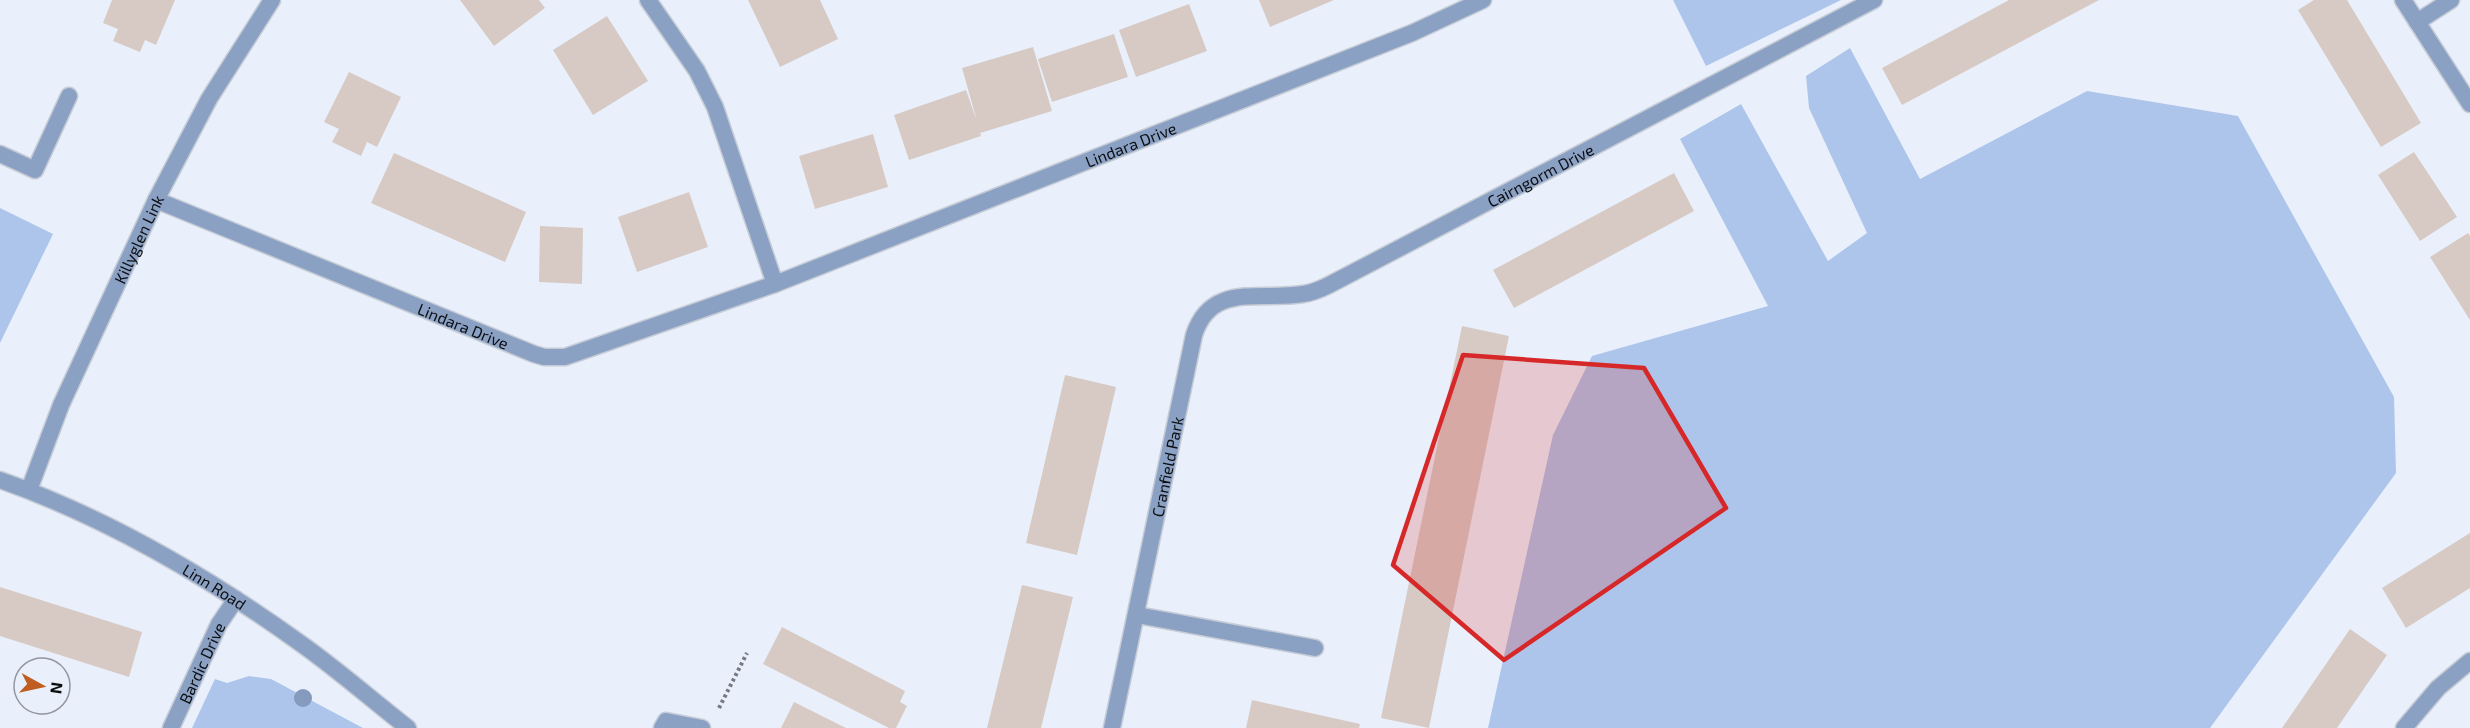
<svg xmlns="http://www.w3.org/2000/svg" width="2470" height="728" font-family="'Exo 2',sans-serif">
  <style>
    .green { fill: #adc5ea }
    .building { fill: #d7cac4 }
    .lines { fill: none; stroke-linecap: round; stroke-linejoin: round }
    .service-casing { stroke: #c6ccd6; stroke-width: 19 }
    .minor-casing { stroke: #c6ccd6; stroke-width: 19 }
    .tertiary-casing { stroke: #c6ccd6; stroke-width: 19 }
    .path { stroke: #757980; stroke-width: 4; stroke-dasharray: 3 3; stroke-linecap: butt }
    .service { stroke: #8ba1c4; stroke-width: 16 }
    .minor { stroke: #8ba1c4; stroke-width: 16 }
    .tertiary { stroke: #8ba1c4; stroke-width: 16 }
    .tree { fill: #859bbe }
    .marked { fill: #d62828; fill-opacity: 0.2; stroke: #d62828; stroke-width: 4.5; stroke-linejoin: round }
    .labels { text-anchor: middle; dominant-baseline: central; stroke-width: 5; stroke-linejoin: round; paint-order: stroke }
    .street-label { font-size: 16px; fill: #0c0e12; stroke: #e9f0fb }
  </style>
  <rect width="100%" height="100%" fill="#e9f0fb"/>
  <path class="green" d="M1673 0H1841L1706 66Z
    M1850 48 1920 179 2087 91 2238 116 2394 397 2396 473 2210 728H1488L1553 435 1592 356 1768 306 1680 139 1741 104 1828 261 1867 233 1809 108 1806 76Z
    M0 208 53 234 0 343Z
    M249 676 271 679 363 728H192L215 679 227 683Z"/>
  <path class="building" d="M112 0H175L156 45 145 40 140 52 113 41 118 29 103 23Z
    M460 0H539L545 8 494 46Z
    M748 0H820L838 39 780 67Z
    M1259 0H1334L1270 27Z
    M2009 0H2099L1902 105 1882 68Z
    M2314 0H2347L2421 123 2381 147 2298 10Z
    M1189 4 1207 51 1136 77 1119 30Z
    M607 16 648 81 593 115 553 50Z
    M1114 34 1128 77 1052 102 1038 59Z
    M1033 47 1052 111 980 133 981 136 909 160 894 115 966 90 977 121 962 68Z
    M349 72 401 97 377 147 367 142 361 156 332 142 339 129 324 122Z
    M873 134 888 187 815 209 799 156Z
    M2414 152 2457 217 2420 241 2378 175Z
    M394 153 526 212 505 262 371 203Z
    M1674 173 1694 211 1514 308 1493 270Z
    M689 192 708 247 637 272 618 217Z
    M540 226 583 228 582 284 539 282Z
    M2468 233 2470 236V320L2430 257Z
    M1462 326 1509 336 1429 728 1381 718Z
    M1065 375 1116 387 1077 555 1026 543Z
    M2470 533V588L2406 628 2382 588Z
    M1022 585 1073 597 1041 728H987Z
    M0 587 142 632 129 677 0 636Z
    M782 627 905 691 900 702 907 706 896 728H889L763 664Z
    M2350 629 2387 655 2337 728H2282Z
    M1252 700 1360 724 1359 728H1246Z
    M794 702 846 728H781Z"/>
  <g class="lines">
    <defs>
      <path id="service" d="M662 728 666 721 702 728"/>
      <g id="minor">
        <path d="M648 0 697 71 715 107 775 284"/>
        <path d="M2403 0 2470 104"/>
        <path d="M2417 22 2451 0"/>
        <path d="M0 154 35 170 69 96"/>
        <path id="s1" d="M156 200 534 354 544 357H565L775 284 1412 33 1483 0"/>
        <path d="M1137 615 1315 648"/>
        <path id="s2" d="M171 728 219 624 236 599"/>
        <path id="s3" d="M1112 728 1194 335C1211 282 1260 301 1303 294 1312 293 1321 289 1329 285L1874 0"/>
        <path d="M2404 728 2438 688 2470 661"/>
      </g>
      <g id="tertiary">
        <path id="s4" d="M0 480C108 518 208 577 300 643 337 669 372 700 408 728"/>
        <path id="s5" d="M29 490 61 405 156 200 209 99 272 0"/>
      </g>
    </defs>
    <use href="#service" class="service-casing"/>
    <use href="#minor" class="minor-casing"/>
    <use href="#tertiary" class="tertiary-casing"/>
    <path class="path" d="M719 708 747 653"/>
    <use href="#service" class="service"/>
    <use href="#minor" class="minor"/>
    <use href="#tertiary" class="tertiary"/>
  </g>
  <circle class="tree" cx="303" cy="698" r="9"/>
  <path class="marked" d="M1463 355 1644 368 1726 508 1504 660 1393 565Z"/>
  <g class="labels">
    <g class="street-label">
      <text stroke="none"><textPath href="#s1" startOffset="1044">Lindara Drive</textPath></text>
      <text stroke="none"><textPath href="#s3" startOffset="794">Cairngorm Drive</textPath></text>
      <text stroke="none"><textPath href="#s5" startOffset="274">Killyglen Link</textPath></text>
      <text stroke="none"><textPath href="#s1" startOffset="332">Lindara Drive</textPath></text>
      <text stroke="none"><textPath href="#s3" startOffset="267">Cranfield Park</textPath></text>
      <text stroke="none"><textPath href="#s4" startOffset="240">Linn Road</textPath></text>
      <text stroke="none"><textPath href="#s2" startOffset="72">Bardic Drive</textPath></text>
    </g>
  </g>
  <g transform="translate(42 686) rotate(98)"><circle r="28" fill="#e9f0fb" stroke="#91969e" stroke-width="1.5"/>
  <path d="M0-4.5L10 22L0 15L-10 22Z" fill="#c05e21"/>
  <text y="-9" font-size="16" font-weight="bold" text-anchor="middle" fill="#0c0e12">N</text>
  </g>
</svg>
